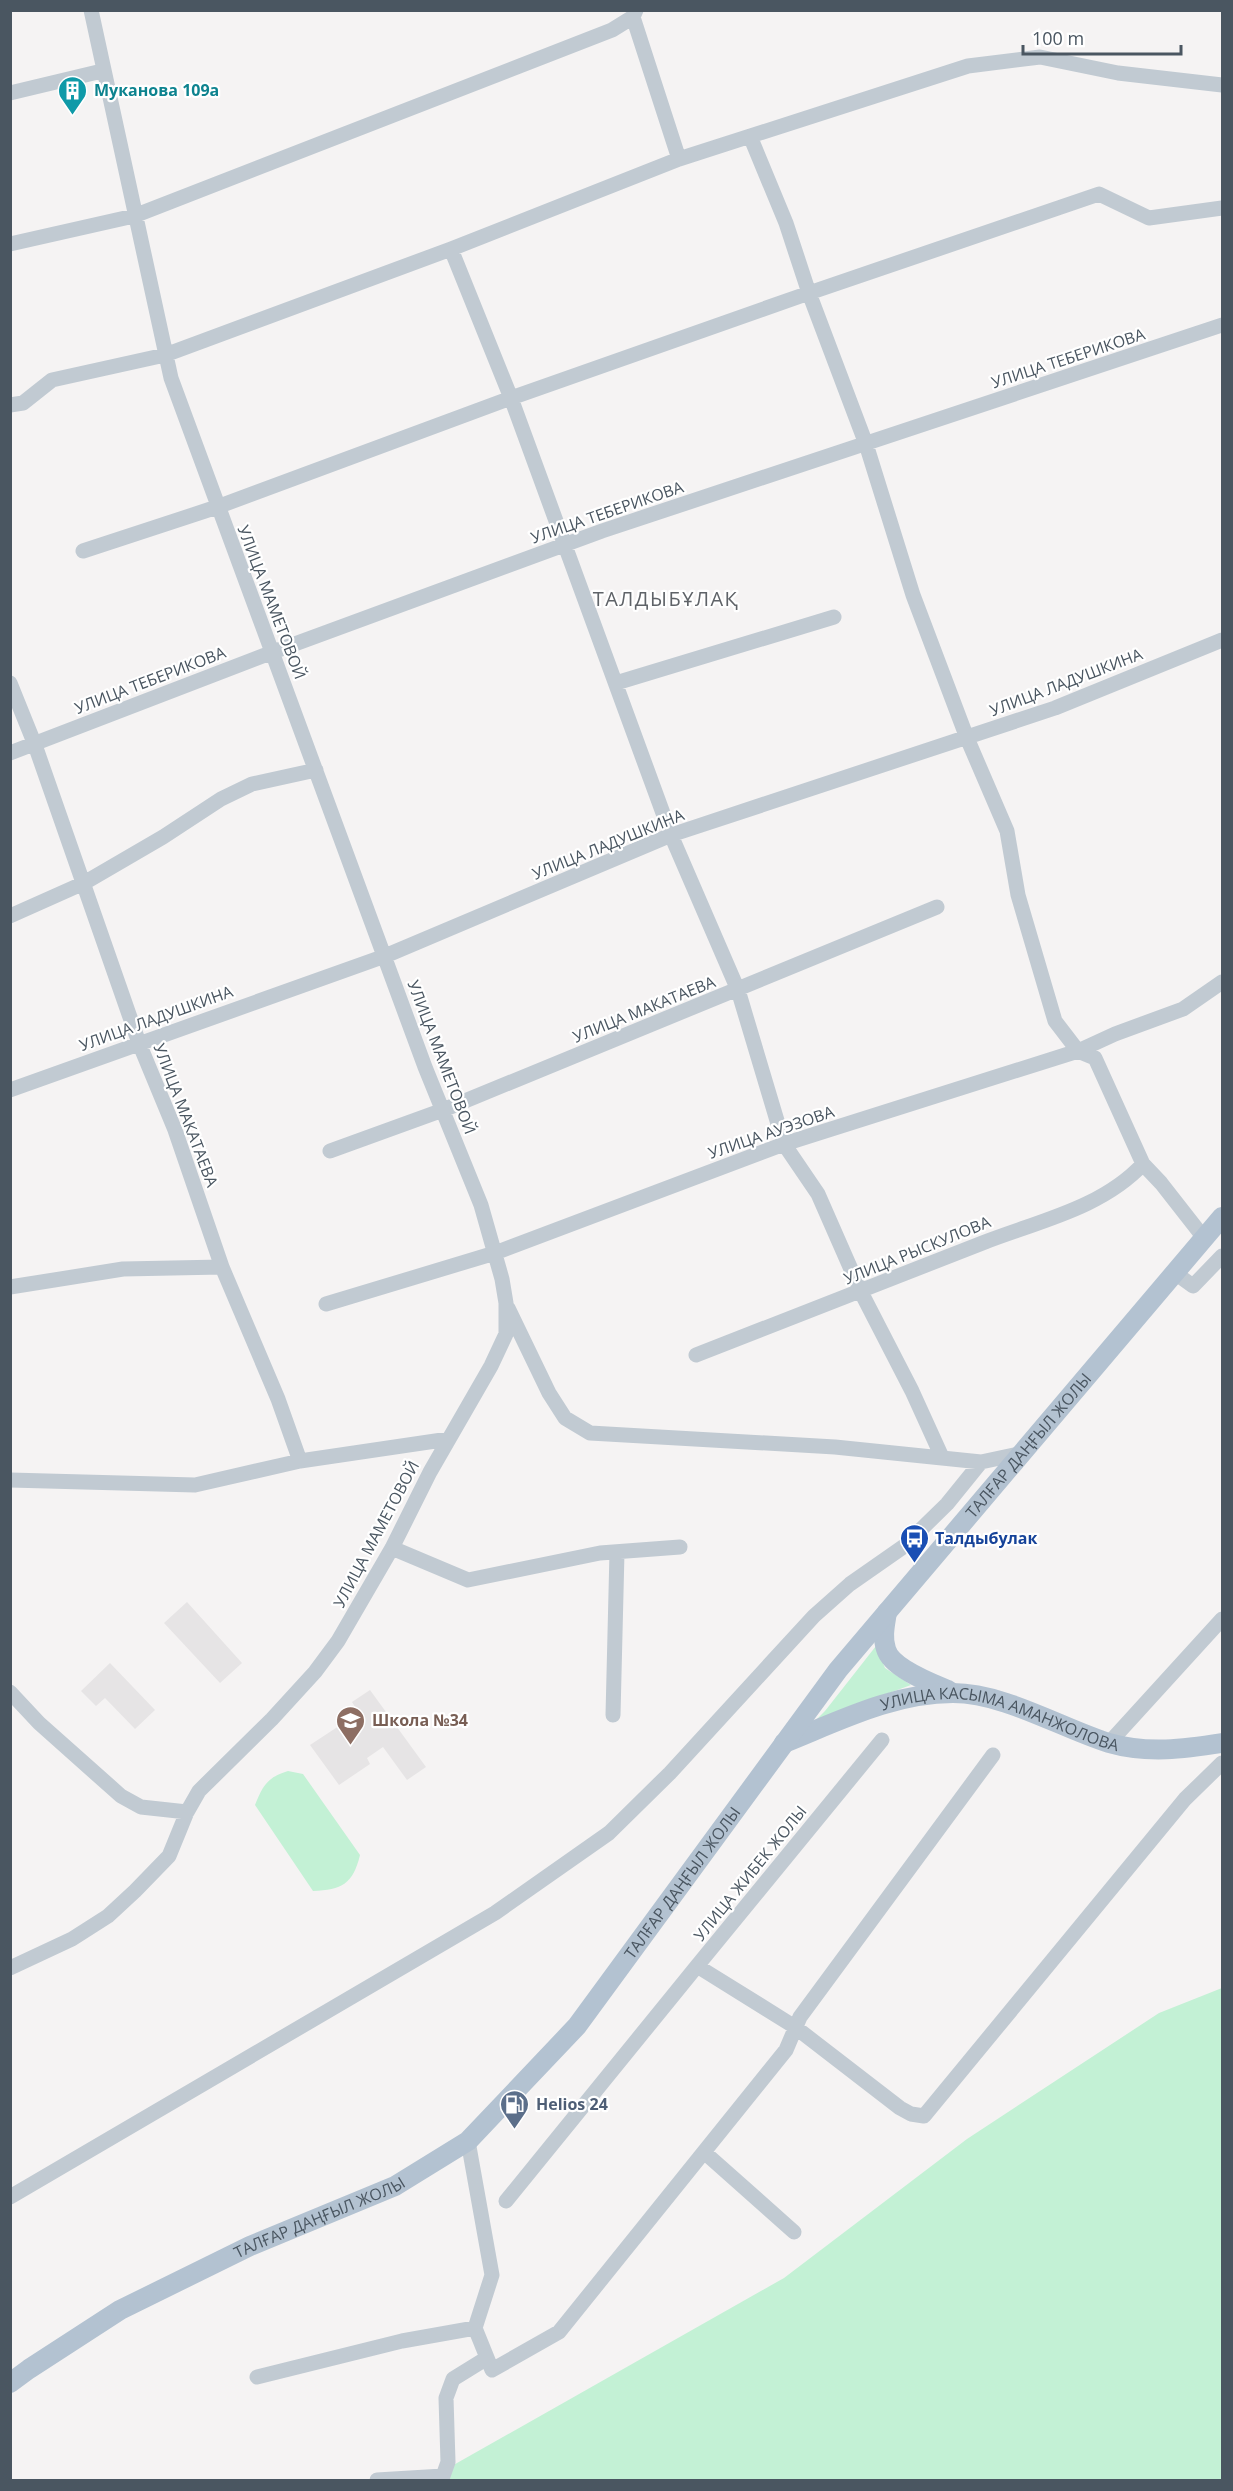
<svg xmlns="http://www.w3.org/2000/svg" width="1233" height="2491" font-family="'Open Sans',sans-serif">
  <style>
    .education { fill: #e6e4e5 }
    .green { fill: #c3f1d5 }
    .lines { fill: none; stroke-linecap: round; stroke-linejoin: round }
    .minor { stroke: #c1cad2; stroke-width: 15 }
    .major { stroke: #b3c2d1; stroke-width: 20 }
    .labels { text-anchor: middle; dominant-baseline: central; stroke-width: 4.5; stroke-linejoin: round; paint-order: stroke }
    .culture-label { font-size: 16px; font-weight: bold; fill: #0d838f; stroke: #fff; text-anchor: start }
    .street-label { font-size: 16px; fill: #4a5661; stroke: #fff }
    .transit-label { font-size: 16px; font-weight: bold; fill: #164399; stroke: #fff; text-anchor: start }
    .education-label { font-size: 16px; font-weight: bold; fill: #785e54; stroke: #fff; text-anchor: start }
    .service-label { font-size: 16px; font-weight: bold; fill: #4e5e75; stroke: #fff; text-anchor: start }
    .quarter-label { font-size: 20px; letter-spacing: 1.5px; fill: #5f6368; stroke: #fff }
  </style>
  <rect width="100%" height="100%" fill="#f5f3f3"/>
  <path class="education" d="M187 1602 242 1663 220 1683 164 1623Z
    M110 1663 155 1710 135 1729 105 1698 96 1706 81 1691Z
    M370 1690 426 1767 407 1780 383 1747 367 1758 370 1764 339 1785 310 1745 342 1724 347 1731 363 1720 352 1702Z"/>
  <path class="green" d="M876 1646 885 1668 911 1685 831 1714 808 1728 825 1711Z
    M288 1771 303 1774 360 1855C353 1884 342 1890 313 1891L255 1805C263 1785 268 1777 288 1771Z
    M1222 1988V2480H427L784 2278 967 2139 1159 2013Z"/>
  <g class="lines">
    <path class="minor" d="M633 17 679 159
      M10 93 102 71
      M750 136 786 223 809 293 866 444 913 595 967 738 1007 831 1018 895 1055 1021 1078 1051 1095 1058 1143 1164 1161 1183 1204 1238
      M10 244 134 216 612 30 633 17 636 10
      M451 249 511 398 671 835 738 990 784 1144 818 1194 861 1292 912 1391 942 1457
      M10 405 23 403 52 380 165 355 451 249 679 159 968 66 1040 57 1118 73 1222 85
      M83 551 217 507 511 398 809 293 1099 194 1149 218 1222 208
      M10 683 35 745 139 1043 175 1130 222 1267 278 1399 300 1461
      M616 683 834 617
      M10 753 273 652 602 531 1222 325
      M10 916 84 883 163 837 221 799 252 784 316 770
      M10 1090 385 956 671 835 1055 708 1222 640
      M330 1151 443 1110 937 907
      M1175 1273 1193 1286 1222 1256
      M10 1287 123 1269 222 1267
      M326 1304 495 1253 784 1144 1078 1051 1115 1034 1183 1009 1222 982
      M508 1308 549 1393 565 1418 590 1433 835 1447 981 1462 1023 1453
      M696 1355C793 1318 889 1280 985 1242 1039 1221 1102 1208 1143 1164
      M10 1480 195 1485 300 1461 449 1439
      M392 1548 468 1580 600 1553 680 1547
      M10 1692 39 1723 121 1796 141 1807 187 1812
      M613 1715 617 1552
      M882 1740 697 1966 795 2027 900 2108 911 2114 924 2116 1185 1799 1222 1763
      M1109 1743 1222 1619
      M10 1968 72 1939 108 1916 135 1891 169 1856 187 1812 199 1791 272 1719 315 1672 338 1641 392 1548 430 1472 491 1366 506 1334V1303L502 1279 481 1205 425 1067 171 378 91 10
      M704 2152 794 2232
      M10 2197 495 1913 609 1833 670 1773 814 1616 850 1584 903 1547 947 1504 981 1462
      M506 2201 697 1966
      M475 2328 492 2370 559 2332 786 2050 800 2017 993 1755
      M257 2377 402 2341 475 2328 492 2275 468 2141
      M377 2480 443 2476 448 2462 446 2398 453 2379 487 2358"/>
    <g class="major">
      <path d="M887 1612C885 1625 882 1637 886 1649 891 1668 931 1683 948 1690"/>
      <path id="s1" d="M784 1743C839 1721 893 1693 953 1693 1004 1693 1061 1728 1109 1743 1147 1754 1185 1749 1222 1743"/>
      <path id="s2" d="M10 2383 29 2369 120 2310 250 2246 395 2186 468 2141 577 2026 838 1670 1222 1217"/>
    </g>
  </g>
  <defs>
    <symbol id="building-pin" viewBox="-11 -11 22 30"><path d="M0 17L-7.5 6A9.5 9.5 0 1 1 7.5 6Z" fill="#0f9aa8" stroke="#fff"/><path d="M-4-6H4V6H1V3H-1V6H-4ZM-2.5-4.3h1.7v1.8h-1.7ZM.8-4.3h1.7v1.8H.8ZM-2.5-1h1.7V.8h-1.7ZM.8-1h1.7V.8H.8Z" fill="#fff"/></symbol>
    <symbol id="bus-pin" viewBox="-11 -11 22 30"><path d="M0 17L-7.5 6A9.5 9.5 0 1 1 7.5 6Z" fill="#1a4fb4" stroke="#fff"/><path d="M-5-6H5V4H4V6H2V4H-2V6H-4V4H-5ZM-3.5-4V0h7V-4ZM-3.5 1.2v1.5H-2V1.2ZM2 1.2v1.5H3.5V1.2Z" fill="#fff"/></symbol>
    <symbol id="school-pin" viewBox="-11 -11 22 30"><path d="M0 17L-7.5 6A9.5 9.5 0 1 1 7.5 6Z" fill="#8d6e63" stroke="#fff"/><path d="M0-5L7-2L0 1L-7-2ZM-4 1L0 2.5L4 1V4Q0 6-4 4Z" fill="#fff"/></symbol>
    <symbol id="fuel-pin" viewBox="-11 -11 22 30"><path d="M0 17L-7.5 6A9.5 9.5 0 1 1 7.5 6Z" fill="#5c6f8a" stroke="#fff"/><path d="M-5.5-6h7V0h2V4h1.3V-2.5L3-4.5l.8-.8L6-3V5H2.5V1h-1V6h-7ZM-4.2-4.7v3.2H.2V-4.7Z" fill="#fff"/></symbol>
  </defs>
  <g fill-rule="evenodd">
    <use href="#building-pin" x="56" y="74" width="33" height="45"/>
    <use href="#bus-pin" x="898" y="1522" width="33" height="45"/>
    <use href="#school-pin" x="334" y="1704" width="33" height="45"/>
    <use href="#fuel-pin" x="498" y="2088" width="33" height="45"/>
  </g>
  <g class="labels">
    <g class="culture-label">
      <text x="94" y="90">Муканова 109а</text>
    </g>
    <g class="street-label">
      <text transform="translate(1068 358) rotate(-18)">УЛИЦА ТЕБЕРИКОВА</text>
      <text transform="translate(607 512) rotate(-19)">УЛИЦА ТЕБЕРИКОВА</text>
      <text transform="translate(272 602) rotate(69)">УЛИЦА МАМЕТОВОЙ</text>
      <text transform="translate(150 680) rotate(-21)">УЛИЦА ТЕБЕРИКОВА</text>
      <text transform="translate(1066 682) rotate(-21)">УЛИЦА ЛАДУШКИНА</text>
      <text transform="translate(608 844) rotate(-22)">УЛИЦА ЛАДУШКИНА</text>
      <text transform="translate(644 1009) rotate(-22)">УЛИЦА МАКАТАЕВА</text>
      <text transform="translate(156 1018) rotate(-20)">УЛИЦА ЛАДУШКИНА</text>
      <text transform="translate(442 1057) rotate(69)">УЛИЦА МАМЕТОВОЙ</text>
      <text transform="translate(186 1115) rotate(69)">УЛИЦА МАКАТАЕВА</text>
      <text transform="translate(771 1132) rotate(-19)">УЛИЦА АУЭЗОВА</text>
      <text transform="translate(917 1250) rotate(-22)">УЛИЦА РЫСКУЛОВА</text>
      <text stroke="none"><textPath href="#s2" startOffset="1414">ТАЛҒАР ДАҢҒЫЛ ЖОЛЫ</textPath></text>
      <text transform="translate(376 1534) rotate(-62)">УЛИЦА МАМЕТОВОЙ</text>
      <text stroke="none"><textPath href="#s1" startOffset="228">УЛИЦА КАСЫМА АМАНЖОЛОВА</textPath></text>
      <text transform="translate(750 1873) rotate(-51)">УЛИЦА ЖИБЕК ЖОЛЫ</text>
      <text stroke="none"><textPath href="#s2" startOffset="856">ТАЛҒАР ДАҢҒЫЛ ЖОЛЫ</textPath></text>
      <text stroke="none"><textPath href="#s2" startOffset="352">ТАЛҒАР ДАҢҒЫЛ ЖОЛЫ</textPath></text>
    </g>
    <g class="transit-label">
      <text x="935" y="1538">Талдыбулак</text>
    </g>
    <g class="education-label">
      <text x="372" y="1720">Школа №34</text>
    </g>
    <g class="service-label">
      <text x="536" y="2104">Helios 24</text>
    </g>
    <g class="quarter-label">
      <text x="666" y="598">ТАЛДЫБҰЛАҚ</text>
    </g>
  </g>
  <rect width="1233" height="2491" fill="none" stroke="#4a5661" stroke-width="24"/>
  <path d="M1023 45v9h158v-9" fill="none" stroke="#4a5661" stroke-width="3"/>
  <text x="1032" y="45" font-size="18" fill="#4a5661" stroke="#ffffff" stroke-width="4.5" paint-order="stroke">100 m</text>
</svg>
